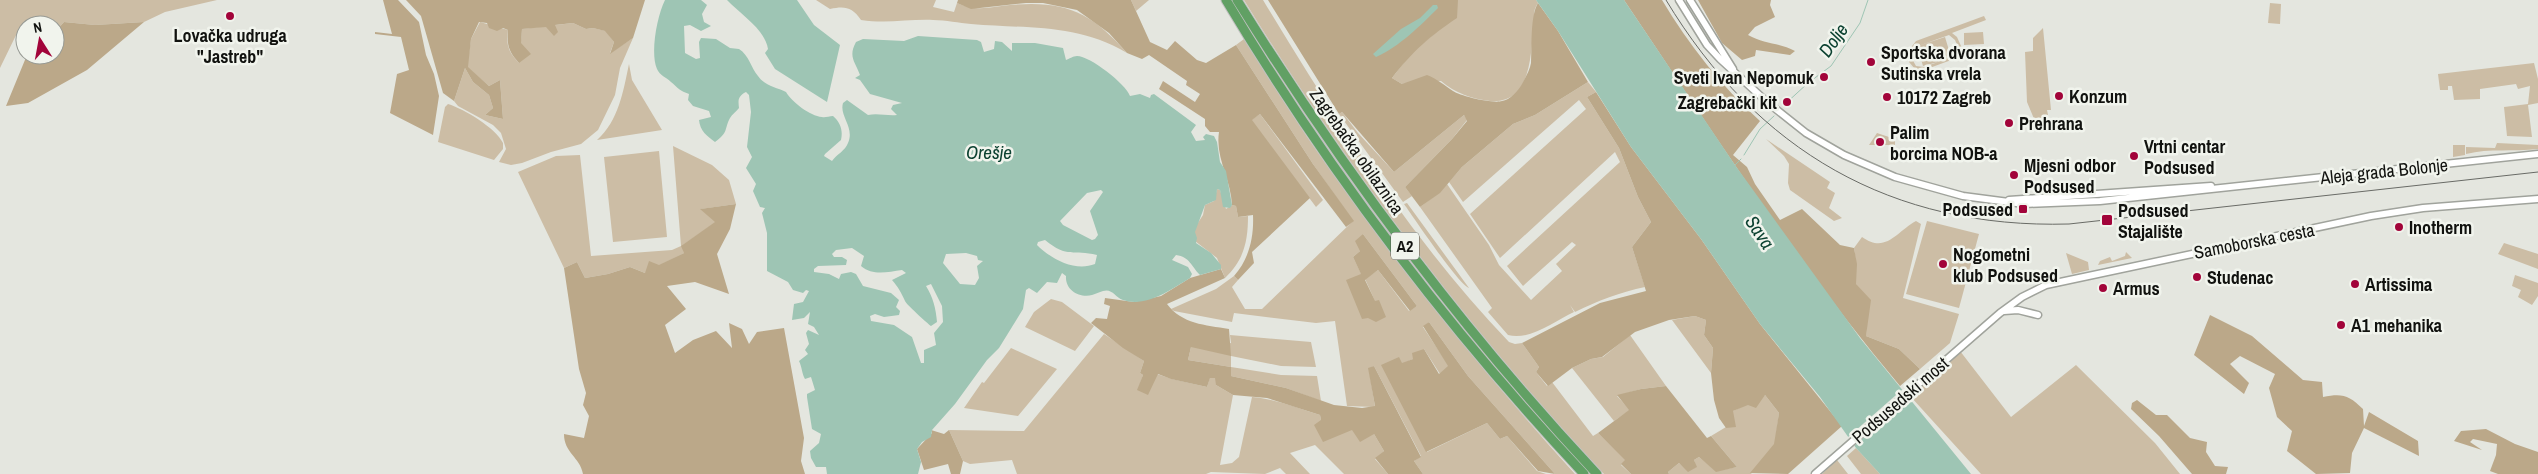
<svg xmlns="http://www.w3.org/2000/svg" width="2538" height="474" font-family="'Archivo Narrow',sans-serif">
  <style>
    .green { fill: #ccbda5; fill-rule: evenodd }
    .forest { fill: #bba889 }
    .water { fill: #9ec5b4; fill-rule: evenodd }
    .pier { fill: #e4e6df }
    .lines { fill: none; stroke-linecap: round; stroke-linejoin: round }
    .stream { stroke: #9ec5b4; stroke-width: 1 }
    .secondary-casing { stroke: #a0a39c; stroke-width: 9 }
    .highway-casing { stroke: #c1c1c1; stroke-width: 11 }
    .secondary { stroke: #fff; stroke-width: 6 }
    .highway { stroke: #61a064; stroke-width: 9 }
    .rail { stroke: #696b66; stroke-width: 1 }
    .poi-dot { fill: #a2043a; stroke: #f1f4ed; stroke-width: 2 }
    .labels { text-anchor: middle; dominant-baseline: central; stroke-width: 5; stroke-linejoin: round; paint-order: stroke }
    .shield { fill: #f1f4ed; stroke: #545652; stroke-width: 1 }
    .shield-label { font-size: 16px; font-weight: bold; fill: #11120f }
    .poi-label { font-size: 18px; font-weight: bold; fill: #11120f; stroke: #f1f4ed; text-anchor: start }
    .street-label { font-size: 18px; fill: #11120f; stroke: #f1f4ed }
    .water-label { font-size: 19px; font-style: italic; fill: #0c4231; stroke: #f1f4ed }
  </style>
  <rect width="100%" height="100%" fill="#e4e6df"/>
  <path class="green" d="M0 0H217L165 12 144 22 95 25 64 22 55 32V25H40L41 22 24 23 19 29 0 68Z
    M816 0H936L933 7 954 12 957 3C977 12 989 7 1010 5 1065 0 1091 12 1127 53 1076 23 1028 29 971 24 959 23 946 20 933 20 909 19 886 24 861 20 852 7 845 6 830 9Z
    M1131 0H1149L1136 11Z
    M1244 0H1263C1335 119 1412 241 1509 342L1515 344 1522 343 1539 367 1536 372 1547 386 1552 382 1593 436 1598 433 1626 460 1621 465 1631 474H1604C1468 329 1348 169 1244 0Z
    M1458 0H1536L1538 3C1532 12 1535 16 1534 25 1530 53 1533 104 1490 101 1472 99 1455 93 1441 81L1402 84 1392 78 1412 52 1433 35Z
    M2270 3 2281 4 2280 24 2268 23Z
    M1984 16 1986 20 1952 33 1957 37 1961 46 1954 59 1924 70 1915 69 1909 62V50L1916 41ZM1949 35 1955 40 1958 47 1951 57 1945 37 1918 46ZM1915 47 1917 46 1923 66 1938 62 1924 67 1916 66 1911 57Z
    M480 22 508 30C506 45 508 51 519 63L522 29 573 23 586 29 593 28 606 31 614 42 610 53 633 38 620 68 615 95 598 130 581 144 551 152 522 163 511 165 499 162 506 149 501 133 493 125 458 106 454 101 465 68 473 82 489 95 493 108 485 115 503 119 500 80 489 86 467 67 471 39Z
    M2043 28 2051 110H2047L2048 115 2042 117 2043 119 2035 121 2027 102 2025 52 2033 51V38Z
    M1983 32 1984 44 1964 45V33Z
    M1244 39C1270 79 1294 119 1321 157 1399 267 1484 374 1575 474H1555L1468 376 1429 322 1423 327 1449 366 1440 374 1424 349 1413 359 1402 364 1427 452 1487 423 1500 439 1507 436 1537 471 1546 474H1423L1414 461 1421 456 1374 366 1369 369 1375 407 1347 406 1335 321 1316 323 1234 313 1232 322 1174 311 1171 309 1216 289 1234 276 1238 280 1232 287 1245 309H1262L1353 221 1313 164 1236 45ZM1363 234 1417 306 1409 311 1378 270 1365 279 1375 301 1353 257 1360 251Z
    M2534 63 2538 79V103L2528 105 2532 137 2507 136 2504 107 2528 104 2530 86 2518 89 2516 84 2480 89V99L2454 100 2452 86H2448V90H2440L2438 74Z
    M629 64 632 80 662 130 597 140C619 120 623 92 629 64Z
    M1588 82 1596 92 1587 97 1619 148 1638 197 1651 222 1632 247 1645 287C1621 292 1597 301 1575 312L1570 305 1574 312C1555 321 1530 341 1508 335L1488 312 1492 308 1420 207 1440 192 1447 184 1489 245 1499 265 1531 300 1562 271 1556 264 1576 245 1572 242 1523 286 1507 266 1620 162 1615 152 1500 258 1470 214 1586 109 1579 100 1463 202 1449 182 1462 167 1513 124 1535 115Z
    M448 104C464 109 496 128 503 143V149L494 160 438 142 445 107Z
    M1342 112 1358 133 1394 172 1464 115 1467 120 1452 139 1405 187 1412 196 1403 202 1339 114Z
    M1260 114 1323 200 1316 207 1251 120Z
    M1877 133 1895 139V145H1869Z
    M1766 139 1830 182 1827 188 1835 193 1829 208 1842 218 1834 221 1790 190 1788 183 1789 164 1784 156Z
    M2497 143 2538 145V149C2513 152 2490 148 2466 154V147L2495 148Z
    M2453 145H2465V155L2453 157Z
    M673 146 712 165 729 180 736 204 701 209 716 222 683 245 684 253 645 273 630 267 608 274 585 278 577 262 564 268 518 172 556 156 580 155 591 256 672 250 681 246Z
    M659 151 667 237 613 242 604 157Z
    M1217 189 1220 190 1226 209 1232 205 1236 206 1238 217 1248 216C1248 241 1244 260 1225 278L1217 258 1195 241 1194 229 1203 215 1205 205 1214 201Z
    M1407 203 1469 288C1459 285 1414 218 1404 204Z
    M1916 221 1921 224 1903 298 1959 314 1950 343 1920 369 1899 349 1866 336C1868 310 1860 306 1856 284 1854 273 1857 262 1854 248L1862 237C1886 254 1896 232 1916 221Z
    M1927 221 1979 234 1959 308 1906 294Z
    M2504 243 2538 254V269L2498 254Z
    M2126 252 2132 258 2098 265 2100 261 2110 257 2112 261 2125 256Z
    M2066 253 2088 262 2089 270 2072 274Z
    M2515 275 2538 283V296L2532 305 2518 297 2521 290 2512 286Z
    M1051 299 1062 302 1094 326 1075 351 1025 327 1034 312Z
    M1695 316 1706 320 1704 335 1713 348 1711 373 1672 320Z
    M1104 334 1144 361 1140 373 1143 375 1138 390 1157 374 1172 379 1207 387 1210 377 1216 378V385L1233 395 1220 465 1232 463 1239 457 1252 397C1276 399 1297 408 1320 415L1321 420 1374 434 1384 451 1375 459 1388 474H1344L1315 445 1290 453 1310 474H1286L1280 468 1265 474 1211 472 1206 474H1017L1012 460 970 464 963 461 949 430 1024 431Z
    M1230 335 1311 342 1316 367 1281 366 1231 356V367L1281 375 1317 376 1321 401 1286 388 1231 376V367L1188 360 1191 347 1231 343Z
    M1630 335 1666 386 1641 389 1617 396 1630 410 1614 421 1572 368 1591 359 1603 357Z
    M1011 348 1057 369 1018 416 964 408 982 382 984 383Z
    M1960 351 2011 417 2076 365 2155 443 2180 474H1981L1911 397Z
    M1765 395 1779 413 1775 444 1751 474H1669L1668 472 1679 463 1688 471 1696 467 1694 460 1699 457 1716 471 1737 467 1711 436 1726 427 1733 411Z
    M1856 448 1880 474H1861L1847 456Z
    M1837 460 1848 474H1822Z"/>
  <path class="forest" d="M383 0H398L419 22 426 55 434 74 439 96 433 135 390 113 397 74 409 70 401 37 375 34V32L392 34Z
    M406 0H645L633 38 610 54 614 42 605 31 593 28 586 29 573 23 555 25 558 32 554 36 546 27 522 29 521 43 531 54 519 63C508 51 507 45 508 30L503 28 497 31 489 28 487 23 479 22 471 39 468 67 489 86 500 80 503 119 485 115 493 108 489 95 473 82 465 68 454 101 443 93 421 16Z
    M958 0H1131L1150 42 1167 50 1175 41 1197 60 1206 63 1236 45 1313 164 1354 221 1346 227 1260 114 1252 120 1310 198 1252 252 1254 263 1238 280 1234 276C1249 259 1254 238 1253 215L1238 217 1236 206 1232 205C1231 179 1215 158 1219 132H1210L1205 126V119L1159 89 1163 81 1195 102 1200 94 1186 85 1187 81 1149 55 1142 59 1127 53 1109 33 1077 10 1043 3H1026L971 9 957 3Z
    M1268 0H1458L1457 18C1430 36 1412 52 1392 78L1402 84 1427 75C1437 79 1444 85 1453 91 1460 96 1493 104 1502 101 1510 100 1518 91 1522 84 1525 78 1530 70 1531 63 1532 46 1530 16 1538 3L1558 31 1588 82 1535 115 1513 124 1462 167 1440 193 1420 207 1405 187 1452 139 1467 121 1464 115 1394 172 1342 112 1339 114Z
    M1624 0H1662C1689 45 1721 86 1760 121L1733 155 1747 167 1755 184 1780 220 1802 209 1840 245 1854 248 1857 264 1856 284 1871 300 1866 336 1899 349 1920 369 1900 386C1798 265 1712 131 1624 0Z
    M1698 0H1771L1770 5 1775 17 1755 27 1748 35C1764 44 1780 43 1795 51L1790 55 1756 50 1755 56 1742 60 1722 43Z
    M64 22 95 25 144 22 87 70 28 103 6 106 27 55H55V32Z
    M1596 92 1631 147 1701 239 1760 324 1842 426 1788 474 1750 473 1774 444 1779 413 1765 395 1756 408 1748 405 1733 411 1736 427 1726 428 1719 418 1714 400 1711 373 1713 348 1704 335 1706 320 1695 316 1669 320 1635 332 1602 357 1591 359 1572 368 1548 386 1536 372 1539 367 1522 343 1600 303 1646 291 1632 247 1651 222 1638 197 1619 148 1587 97Z
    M736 204 730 229 717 254 729 294 695 282 667 286 686 309 665 325 675 353 693 340 716 331 732 348 729 323 742 329 749 344 757 332 784 328 804 438 801 461 805 474H583C580 457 564 453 564 434L584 438 589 416 583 405 586 393 579 369 564 268 577 262 585 278 608 274 630 267 645 273 649 261 659 265 684 253 681 246 715 222 700 209Z
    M1363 234 1417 306 1410 311 1378 270 1365 280 1375 301 1379 300 1386 317 1376 322 1368 318 1362 319 1346 280 1361 274 1353 257 1360 251 1355 241Z
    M1221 269 1225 278 1167 304C1182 324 1205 325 1229 329L1231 356 1191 347 1188 360 1231 367V376L1286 388 1334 405 1362 408 1375 406 1368 368 1374 366 1421 457 1414 461 1423 474H1388L1375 458 1384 451 1374 434 1360 442 1352 430 1323 442 1314 425 1321 420 1320 415 1267 398 1233 395 1216 385 1215 378H1210L1207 387 1171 379 1158 374 1148 395 1137 390 1143 375 1140 373 1144 361 1123 348 1091 323 1096 318 1107 319 1110 306 1104 304 1105 298 1134 302 1161 296 1190 278Z
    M2210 315 2252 336 2303 380 2322 382 2323 397C2342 393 2349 395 2363 409L2364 426 2369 412 2418 441 2419 456 2364 428 2352 453 2350 473 2316 474 2287 451 2292 431 2277 417 2269 388 2275 374 2240 356 2230 364 2249 383 2244 394 2194 355Z
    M1429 322 1468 376 1555 474 1538 471 1507 436 1500 439 1487 423 1426 452 1381 365 1399 357 1402 363 1413 359 1412 353 1424 349 1439 374 1448 366 1423 326Z
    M1666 386 1707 438 1711 436 1737 467 1716 472 1699 457 1694 460 1697 467 1688 472 1679 463 1668 472 1669 474H1631L1621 464 1625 460 1598 433 1629 410 1617 395 1641 389Z
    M2137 400 2156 415H2167L2190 438 2207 442 2206 452 2215 466 2228 467 2226 474H2192L2159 436 2131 409 2132 403Z
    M2486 429 2515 444 2538 452V474H2498L2490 471 2496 455 2497 444 2473 439 2470 442 2482 450 2454 441 2461 431Z
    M931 430 944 434 949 430 963 461 960 474H951L948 464 924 470 917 449 932 433Z"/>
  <path class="water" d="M665 0H701L707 5 702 14 704 22 711 26 701 31 690 25 684 26 685 53 696 59 700 58 699 42 701 38 716 39 730 48 739 49C749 55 751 68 758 76 765 86 776 87 786 92 792 102 810 116 822 117 825 118 829 116 833 116 841 123 843 131 841 140L825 154 824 156 832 161C837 154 845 151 848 143 855 127 839 116 843 103L847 100 868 115C878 113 887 116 897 115L891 109 893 105 902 103 870 94 860 80 855 78 860 75C855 61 848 57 856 42L863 39 904 41 918 36 977 40 981 42 984 52 994 49 995 41 1002 42 1012 51V43H1035L1063 48 1066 60C1069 59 1073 56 1077 56 1090 56 1126 84 1130 96L1140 94 1150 98 1151 95 1154 94 1196 125 1191 132 1196 141 1205 140 1203 137 1206 134 1214 136 1217 142 1220 162 1226 171 1232 205 1230 208 1223 207 1220 190 1217 189 1216 200 1205 205 1195 232 1197 238 1196 243 1211 253 1221 265V269L1200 275C1191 266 1190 257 1176 255L1172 260 1188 267 1192 274 1190 278C1172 289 1146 308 1123 300 1115 297 1112 288 1103 291 1099 292 1096 294 1092 295 1079 298 1065 290 1066 276L1062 273 1057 283 1047 282 1037 293 1029 288 1026 290 1023 309 999 348 987 360 955 404 932 430 931 437 922 442 917 449 921 462 918 474H827L826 467H816L811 458 810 451 819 443 821 434 812 429 807 397V394L815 390 811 377 805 379C802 374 802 367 799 361L808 354 805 350 809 344 806 333 808 330 819 335 814 327 808 324 810 312 804 318 792 320 794 304 803 302 809 291 806 290 803 293 793 290 788 282 767 271V233L762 213 765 208 760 207 753 191 756 184 746 168 752 157 747 147 751 112 749 95 746 92C738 96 738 100 739 108 737 111 732 114 730 118 724 129 729 132 715 142 707 136 700 131 699 120L711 117 709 111 693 106 688 100 689 94C680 91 678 88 671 82 666 77 660 76 657 69 650 53 657 16 665 0ZM1101 190 1103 192 1090 211 1098 235 1095 239 1092 240 1063 225 1060 221 1087 193ZM1045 240C1068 259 1073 249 1097 255L1095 264C1075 272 1051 259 1037 245L1038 242ZM852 248 864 256 861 266C873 276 887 272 902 270L906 273 892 280C898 287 901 292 905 301 905 303 928 324 931 326L937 322C936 309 933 297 926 286L931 284 942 306 943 322 934 333 936 345 924 350V363H921L912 337 894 325 871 321 870 316 875 314 884 317 899 315 900 311 896 307 899 300 891 293 863 286 856 274 851 272 841 274 839 279 829 274 814 272V269L818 266 846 265 847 260 842 257H834L832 254 836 250ZM966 253 977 256 978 260 983 261 977 266 979 278 975 285 960 284 943 263 946 254Z
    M727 0H797L814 25 840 45 827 102 775 69 765 53 768 49C765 29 740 14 727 0Z
    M1536 0H1624L1735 165 1860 338 1971 474H1880L1856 448 1820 397 1760 324 1701 239 1631 147 1558 31Z
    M1433 5H1437L1438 8C1421 25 1399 47 1376 57L1373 54 1401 29 1420 18Z"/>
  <path class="pier" d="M1904 388 1911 396 1853 447 1847 438Z"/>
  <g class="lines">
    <path class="stream" d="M1784 105 1808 83 1831 66 1860 23 1868 0
      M1744 155 1760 129 1774 116
      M1735 165 1741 159"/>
    <defs>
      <path id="secondary" d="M1679 0 1707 45 1720 59 1767 102 1806 133 1844 155 1895 177 1963 196 2024 204 2100 201 2538 154
        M1690 0 1733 69
        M2009 200 2211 186
        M2004 311 2018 310 2038 315
        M1815 474 2000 313 2022 297 2046 285 2371 216 2423 208 2538 199"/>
      <path id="highway" d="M1226 0C1327 169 1449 330 1584 474
        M1237 0C1342 169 1461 329 1597 474"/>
    </defs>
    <use href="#secondary" class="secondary-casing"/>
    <use href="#highway" class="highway-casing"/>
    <use href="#secondary" class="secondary"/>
    <use href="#highway" class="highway"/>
    <path class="rail" d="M1666 0C1757 151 1892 229 2069 224L2538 172"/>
  </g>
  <g class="poi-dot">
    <circle cx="230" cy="16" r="5"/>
    <circle cx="1871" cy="62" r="5"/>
    <circle cx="1824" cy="77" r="5"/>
    <circle cx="2059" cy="96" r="5"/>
    <circle cx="1887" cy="97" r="5"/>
    <circle cx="1787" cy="102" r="5"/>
    <circle cx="2009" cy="123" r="5"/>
    <circle cx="1880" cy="142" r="5"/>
    <circle cx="2134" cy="156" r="5"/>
    <circle cx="2014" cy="175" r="5"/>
    <rect x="2018" y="204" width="10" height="10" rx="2.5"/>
    <rect x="2101" y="214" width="12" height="12" rx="2.5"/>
    <circle cx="2399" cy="227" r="5"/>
    <circle cx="1943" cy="264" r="5"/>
    <circle cx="2197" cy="277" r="5"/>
    <circle cx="2355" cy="284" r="5"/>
    <circle cx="2103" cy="288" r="5"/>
    <circle cx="2341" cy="325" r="5"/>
  </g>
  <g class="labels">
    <rect class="shield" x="1391" y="232.5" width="28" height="27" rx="4"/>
    <g class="shield-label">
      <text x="1405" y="246">A2</text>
    </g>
    <g class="poi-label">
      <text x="230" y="35" text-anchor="middle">Lovačka udruga<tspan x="230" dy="21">"Jastreb"</tspan></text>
      <text x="1881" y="52">Sportska dvorana<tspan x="1881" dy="21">Sutinska vrela</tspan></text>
      <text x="1814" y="77" text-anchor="end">Sveti Ivan Nepomuk</text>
      <text x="2069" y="96">Konzum</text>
      <text x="1897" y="97">10172 Zagreb</text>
      <text x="1777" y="102" text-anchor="end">Zagrebački kit</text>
      <text x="2019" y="123">Prehrana</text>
      <text x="1890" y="132">Palim<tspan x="1890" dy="21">borcima NOB-a</tspan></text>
      <text x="2144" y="146">Vrtni centar<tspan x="2144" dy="21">Podsused</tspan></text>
      <text x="2024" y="165">Mjesni odbor<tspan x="2024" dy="21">Podsused</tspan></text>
      <text x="2013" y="209" text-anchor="end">Podsused</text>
      <text x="2118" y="210">Podsused<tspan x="2118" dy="21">Stajalište</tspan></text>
      <text x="2409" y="227">Inotherm</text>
      <text x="1953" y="254">Nogometni<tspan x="1953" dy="21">klub Podsused</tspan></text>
      <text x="2207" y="277">Studenac</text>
      <text x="2365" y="284">Artissima</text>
      <text x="2113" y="288">Armus</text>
      <text x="2351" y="325">A1 mehanika</text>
    </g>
    <g class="street-label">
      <text transform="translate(1357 151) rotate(55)">Zagrebačka obilaznica</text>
      <text transform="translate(2384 171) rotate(-6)">Aleja grada Bolonje</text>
      <text transform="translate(2254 241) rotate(-11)">Samoborska cesta</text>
      <text transform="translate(1900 400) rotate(-41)">Podsusedski most</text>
    </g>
    <g class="water-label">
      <text transform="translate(1833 40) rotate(-55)">Dolje</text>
      <text x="989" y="152">Orešje</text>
      <text transform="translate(1760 232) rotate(56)">Sava</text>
    </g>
  </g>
  <g transform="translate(40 40) rotate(349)"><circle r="24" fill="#f1f4ed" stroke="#979a94"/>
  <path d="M0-4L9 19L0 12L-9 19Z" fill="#a2043a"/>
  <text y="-8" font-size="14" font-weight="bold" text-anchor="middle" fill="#11120f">N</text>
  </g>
</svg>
